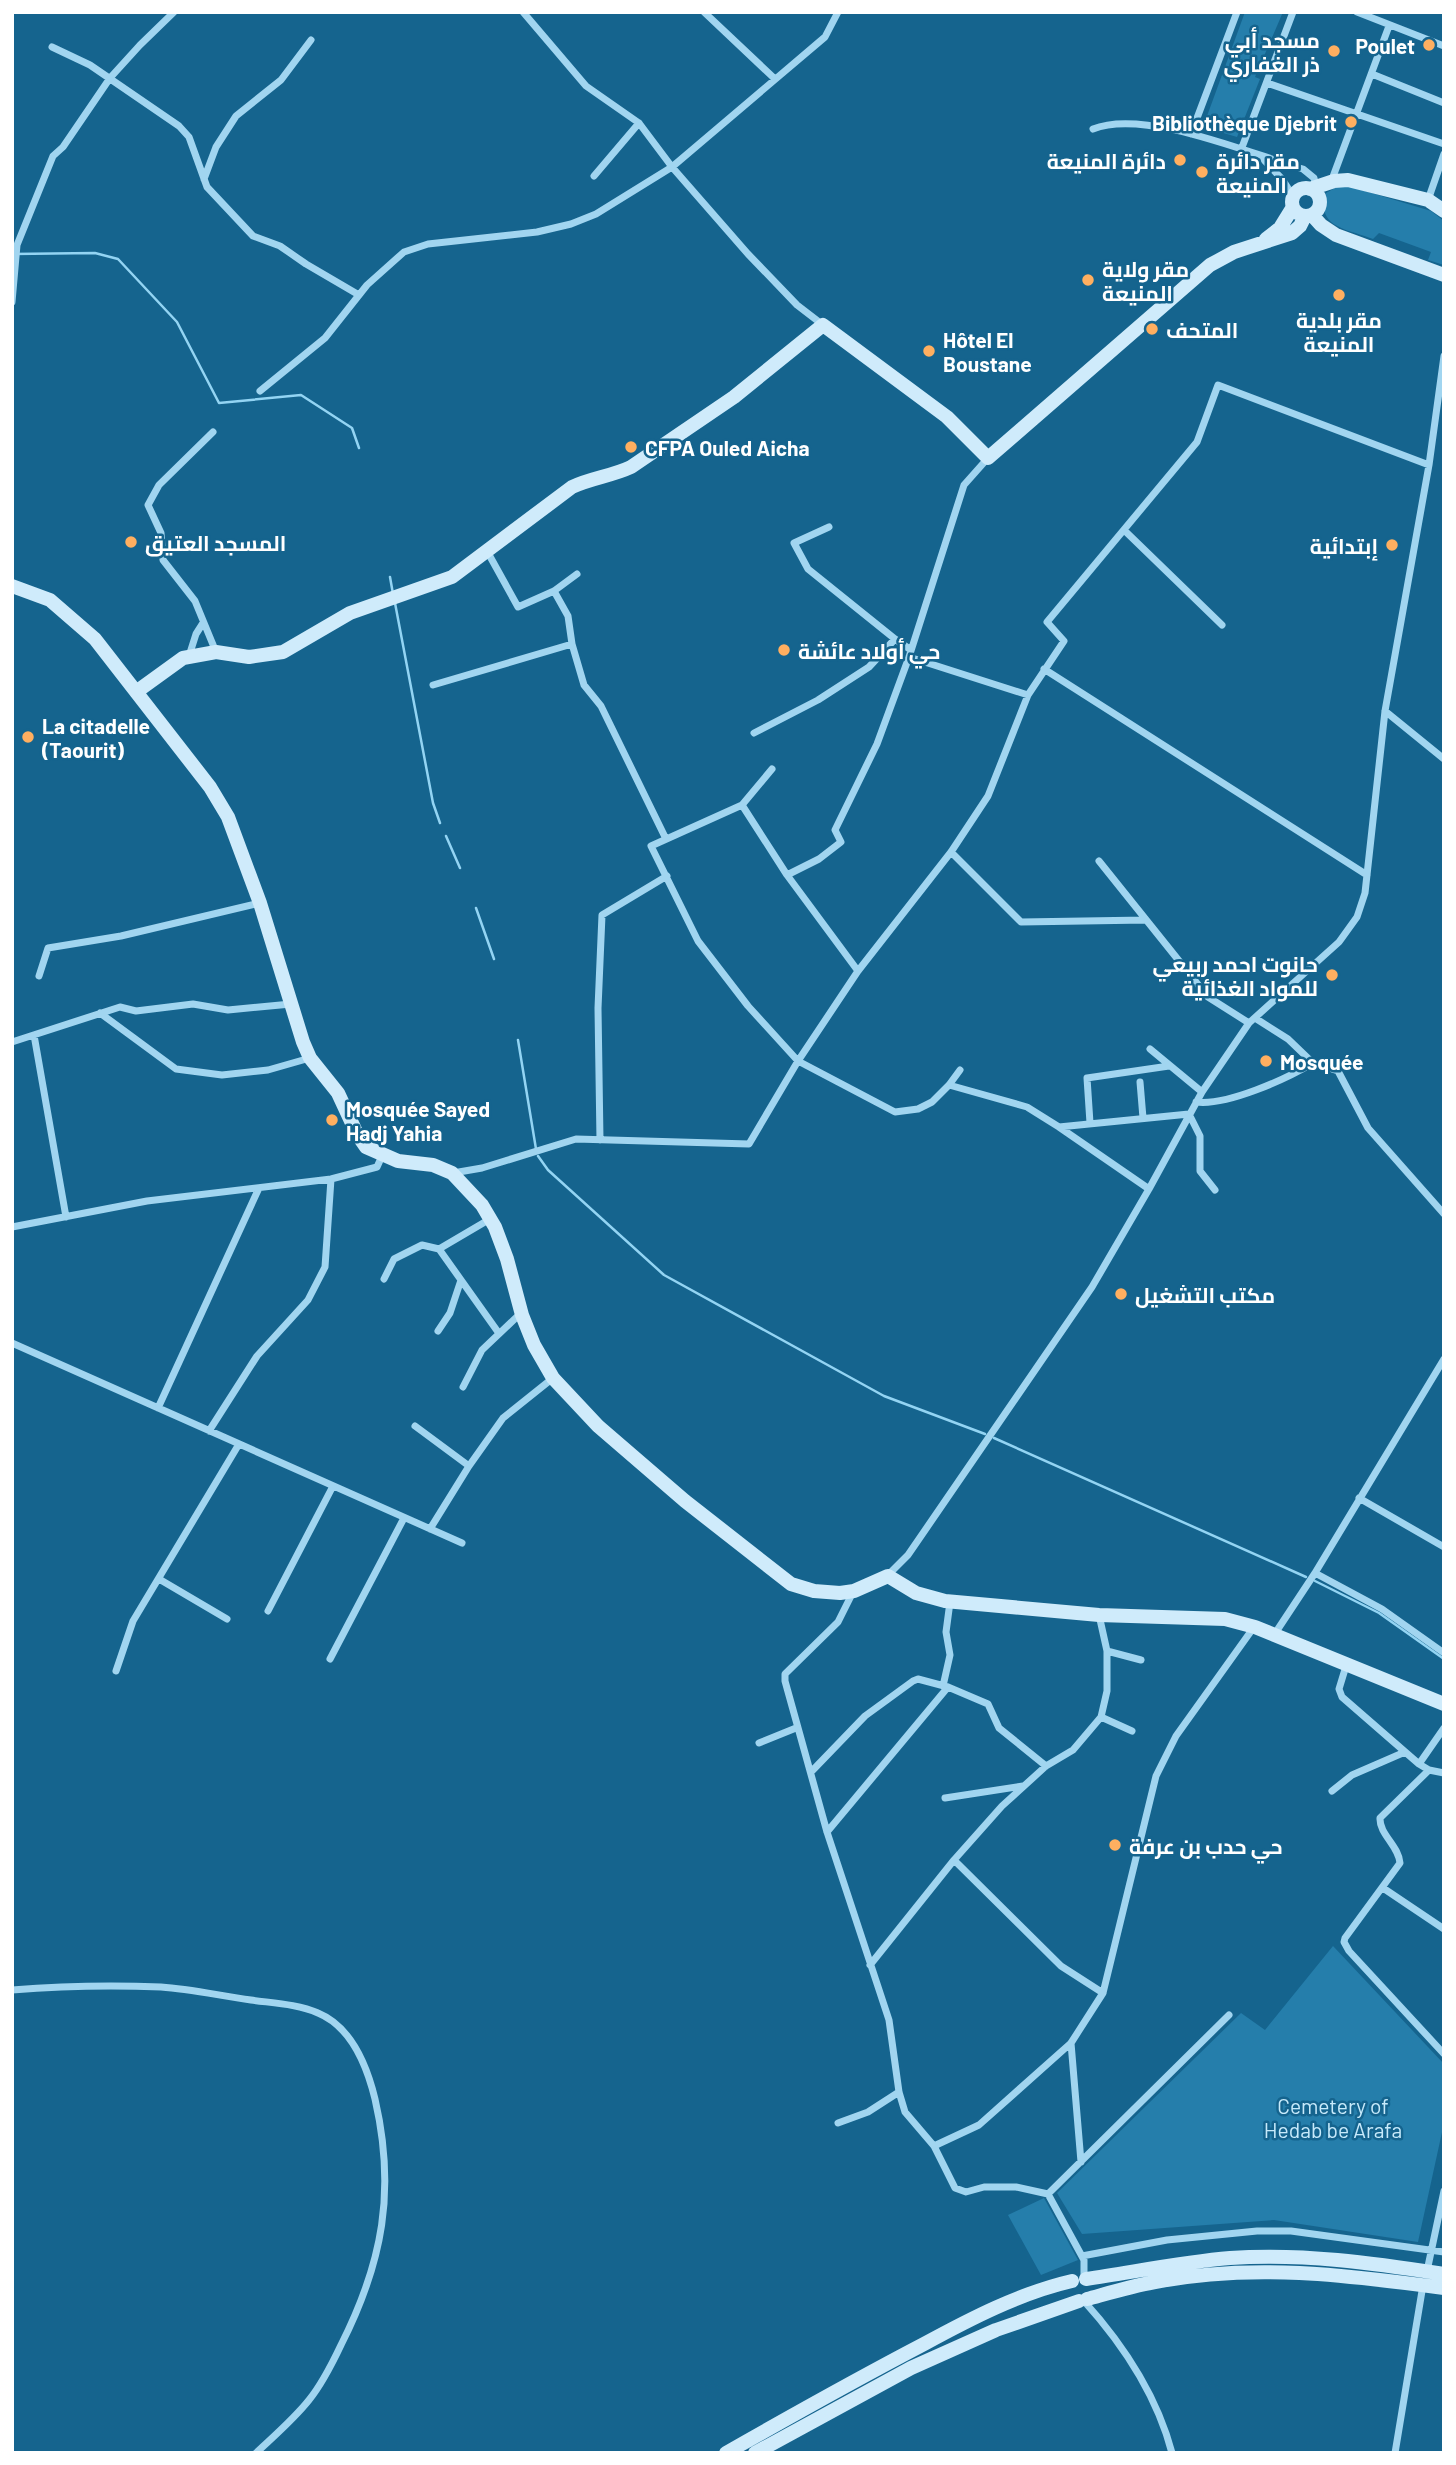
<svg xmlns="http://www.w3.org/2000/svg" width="1456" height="2465" font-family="Barlow,Cairo,sans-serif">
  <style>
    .green { fill: #257eab }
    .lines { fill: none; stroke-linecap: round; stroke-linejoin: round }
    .stream { stroke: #93d4f3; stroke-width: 2.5 }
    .street { stroke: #a1d5f0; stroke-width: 7 }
    .secondary { stroke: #cfebfb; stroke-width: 14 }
    .poi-dot { fill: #ffaf60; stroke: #15648e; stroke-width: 2.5 }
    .labels { text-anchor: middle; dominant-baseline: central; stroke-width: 5; stroke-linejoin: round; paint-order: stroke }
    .poi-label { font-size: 21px; font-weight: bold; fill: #fff; stroke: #15648e; text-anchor: start }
    .park-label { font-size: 21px; fill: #c7eafb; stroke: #15648e }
  </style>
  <rect width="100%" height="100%" fill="#15648e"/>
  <path class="green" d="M1245 12H1283L1255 77 1260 79 1237 137 1203 127Z
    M1342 184 1431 211 1444 221V265L1428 260 1431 252 1379 233 1373 239C1348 229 1315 228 1326 193Z
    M1333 1946 1444 2064V2123L1418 2242 1274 2220 1082 2234 1057 2193 1241 2013 1265 2030Z
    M1044 2198 1078 2260 1041 2275 1008 2215Z"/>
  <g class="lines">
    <path class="stream" d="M12 254 95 253 118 259 177 322 219 403 301 395 352 428 359 448
      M390 577 393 594
      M395 603 433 803 440 823
      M446 836 460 868
      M476 908 494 959
      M518 1040 536 1149
      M538 1156 548 1170 664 1275 884 1396 985 1434
      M994 1438 1306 1577
      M1315 1581 1379 1613 1444 1659"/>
    <path class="street" d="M523 12 586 86 639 123 672 167 748 254 797 305 823 325
      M704 12 775 79
      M1357 12 1444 46
      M52 47 90 65 179 126 189 137 207 187 253 236 280 246 306 264 359 295
      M1372 74 1444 103
      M1267 83 1444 144
      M1093 129C1144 108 1251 154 1303 169L1314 178 1318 194
      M1191 134 1237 12
      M1241 150 1293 12
      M1264 160 1282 179 1293 196
      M594 176 639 123
      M204 179 216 147 236 116 281 80 311 40
      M1331 182 1389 26
      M1428 200 1444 154
      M12 302 17 245 53 156 63 147 110 78 140 45 174 12
      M260 391 325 338 367 285 404 252 428 244 537 232 571 224 596 214 672 167 825 37 838 12
      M213 432 159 485 148 505 161 533 163 560 195 601 216 652
      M829 527 794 543 808 569 895 639 911 650
      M1124 530 1222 625
      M487 551 518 607 554 591 577 574
      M554 591 568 616 572 644 584 685 601 706 666 839
      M189 656 196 634 203 623
      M909 657 1028 695
      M1044 669 1367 875
      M433 685 572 644
      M1385 711 1444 759
      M754 733 818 700 869 667 895 639
      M772 769 742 805 651 846 698 941 748 1006 798 1061 895 1112 918 1109 932 1102 949 1085 960 1070
      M742 805 787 875 858 971
      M951 852 1021 922 1146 920
      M1099 861 1208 997 1249 1023
      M787 875 819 859 841 842 835 830 877 744 909 657 964 485 988 458
      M39 976 48 948 121 936 260 903
      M100 1013 176 1069 222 1075 268 1070 310 1058
      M1255 1018 1288 1039 1313 1063 1338 1071 1368 1128 1444 1214
      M34 1035 66 1217
      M12 1042 120 1007 136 1011 193 1004 228 1010 291 1004
      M1150 1049 1202 1092
      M1140 1082 1143 1118
      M949 1085 1027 1107 1059 1127 1189 1114 1200 1136V1171L1215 1190
      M1196 1102C1227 1106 1286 1079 1313 1063
      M1090 1123 1087 1078 1169 1066
      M1059 1127 1149 1189
      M600 1140 598 1008 602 915 667 876
      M453 1173 482 1168 576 1139 749 1144 798 1061 858 971 951 852 988 796 1028 695 1064 641 1047 622 1197 442 1218 385 1429 465
      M12 1227 147 1201 331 1179 377 1167 382 1156
      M439 1249 490 1219
      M384 1279 394 1259 422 1245 439 1249 498 1332
      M438 1331 450 1313 461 1280
      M12 1343 462 1543
      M463 1387 482 1350 522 1312
      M158 1408 259 1188
      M415 1426 469 1466
      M209 1431 257 1356 308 1300 325 1267 331 1179
      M1359 1498 1444 1547
      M430 1529 469 1466 503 1418 553 1378
      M1315 1573 1382 1609 1444 1653
      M888 1575 908 1555 1092 1287 1149 1189 1202 1092 1249 1023 1339 942 1357 917 1365 893 1385 711 1429 465 1444 356
      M159 1579 227 1619
      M853 1592 838 1622 785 1674V1681L827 1832 889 2020 899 2092 905 2112 934 2146 955 2188 966 2192 984 2187H1016L1048 2194 1084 2260V2278
      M268 1611 333 1486
      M1274 1635 1315 1573 1444 1359
      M1107 1651 1141 1660
      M330 1659 404 1518
      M1346 1666 1339 1689 1342 1697 1419 1764 1429 1770 1444 1773
      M116 1671 133 1621 239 1444
      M943 1686 950 1655 946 1632 950 1602
      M1101 1717 1132 1731
      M759 1743 796 1728
      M1419 1764 1444 1728
      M1429 1770 1380 1818C1379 1834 1399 1846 1400 1863L1345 1938 1344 1942 1349 1951 1444 2054
      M811 1772 865 1716 913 1681 918 1679 948 1687 988 1704 999 1728 1046 1766
      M1332 1791 1352 1775 1405 1752
      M945 1798 1023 1786
      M827 1832 948 1687
      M954 1860 1061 1966 1103 1993
      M1383 1888 1444 1929
      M870 1965 954 1860 1002 1806 1046 1766 1073 1750 1101 1717 1107 1691V1651L1099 1615
      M12 1990C61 1986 112 1985 161 1987 191 1989 221 1996 251 2000 272 2003 298 2004 318 2013 352 2027 367 2066 375 2099 396 2190 383 2262 341 2345 332 2364 322 2384 309 2400 294 2419 274 2436 256 2453
      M1071 2043 1081 2162
      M838 2123 868 2112 899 2092
      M934 2146 979 2125 1071 2043 1103 1993 1156 1776 1176 1736 1254 1627
      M1048 2194 1229 2015
      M1082 2256 1167 2240 1257 2231H1291L1444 2252
      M1427 2271 1444 2191
      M1083 2300C1123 2344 1157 2396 1172 2453
      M1395 2453 1423 2285"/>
    <path class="secondary" d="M1292 202a14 14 0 1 1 28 0a14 14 0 1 1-28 0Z
      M1310 189 1334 181 1348 180 1428 200 1444 211
      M1312 215 1321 225 1336 235 1444 275
      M1266 239 1280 228 1293 207
      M12 586 50 600 95 639 210 787 228 817 260 903 303 1042 310 1058 338 1093 357 1134 366 1147 398 1161 433 1165 452 1173 482 1205 495 1227 507 1259 522 1315 534 1345 553 1378 598 1426 685 1501 791 1584 814 1591 840 1593 854 1591 888 1576 916 1593 945 1601 1099 1615 1225 1619 1255 1627 1444 1704
      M136 692 183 658 216 652 249 657 283 652 350 613 452 577 572 487C591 478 612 476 631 467L734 397 823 325 947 417 988 458 1210 265 1234 252 1292 233 1300 226 1305 216
      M1086 2279C1134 2272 1182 2262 1230 2258 1302 2253 1373 2263 1444 2274
      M1087 2299C1109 2293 1132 2286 1155 2282 1252 2263 1347 2275 1444 2288
      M726 2453C791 2416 857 2379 924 2344 970 2319 1020 2293 1072 2281
      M755 2453 911 2368 996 2330 1079 2301"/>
  </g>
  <g class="poi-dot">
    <circle cx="1429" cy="45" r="7"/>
    <circle cx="1334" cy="51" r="7"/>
    <circle cx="1351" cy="122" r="7"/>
    <circle cx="1180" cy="160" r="7"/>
    <circle cx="1202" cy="172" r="7"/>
    <circle cx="1088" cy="280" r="7"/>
    <circle cx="1339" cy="295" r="7"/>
    <circle cx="1152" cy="329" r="7"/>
    <circle cx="929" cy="351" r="7"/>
    <circle cx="631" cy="447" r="7"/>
    <circle cx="131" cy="542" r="7"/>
    <circle cx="1392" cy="545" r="7"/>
    <circle cx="784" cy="650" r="7"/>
    <circle cx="28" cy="737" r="7"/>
    <circle cx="1332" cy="975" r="7"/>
    <circle cx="1266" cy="1061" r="7"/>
    <circle cx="332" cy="1120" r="7"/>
    <circle cx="1121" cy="1294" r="7"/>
    <circle cx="1115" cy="1845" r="7"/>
  </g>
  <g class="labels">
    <g class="poi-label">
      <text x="1320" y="39" text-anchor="end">مسجد أبي<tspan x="1320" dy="24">ذر الغفاري</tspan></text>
      <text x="1415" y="45" text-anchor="end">Poulet</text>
      <text x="1337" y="122" text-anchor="end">Bibliothèque Djebrit</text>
      <text x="1166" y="160" text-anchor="end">دائرة المنيعة</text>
      <text x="1216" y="160">مقر دائرة<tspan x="1216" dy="24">المنيعة</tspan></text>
      <text x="1102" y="268">مقر ولاية<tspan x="1102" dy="24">المنيعة</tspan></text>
      <text x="1339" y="319" text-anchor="middle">مقر بلدية<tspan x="1339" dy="24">المنيعة</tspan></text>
      <text x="1166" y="329">المتحف</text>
      <text x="943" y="339">Hôtel El<tspan x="943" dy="24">Boustane</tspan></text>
      <text x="645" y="447">CFPA Ouled Aicha</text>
      <text x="145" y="542">المسجد العتيق</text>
      <text x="1378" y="545" text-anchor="end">إبتدائية</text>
      <text x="798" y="650">حي أولاد عائشة</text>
      <text x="42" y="725">La citadelle<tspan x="42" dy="24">(Taourit)</tspan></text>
      <text x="1318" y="963" text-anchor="end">حانوت احمد ربيعي<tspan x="1318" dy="24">للمواد الغذائية</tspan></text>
      <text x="1280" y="1061">Mosquée</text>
      <text x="346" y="1108">Mosquée Sayed<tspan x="346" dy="24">Hadj Yahia</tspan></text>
      <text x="1135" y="1294">مكتب التشغيل</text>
      <text x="1129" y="1845">حي حدب بن عرفة</text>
    </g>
    <g class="park-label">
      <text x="1333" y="2105">Cemetery of<tspan x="1333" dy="24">Hedab be Arafa</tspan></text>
    </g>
  </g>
  <rect width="1456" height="2465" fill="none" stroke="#ffffff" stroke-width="28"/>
</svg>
